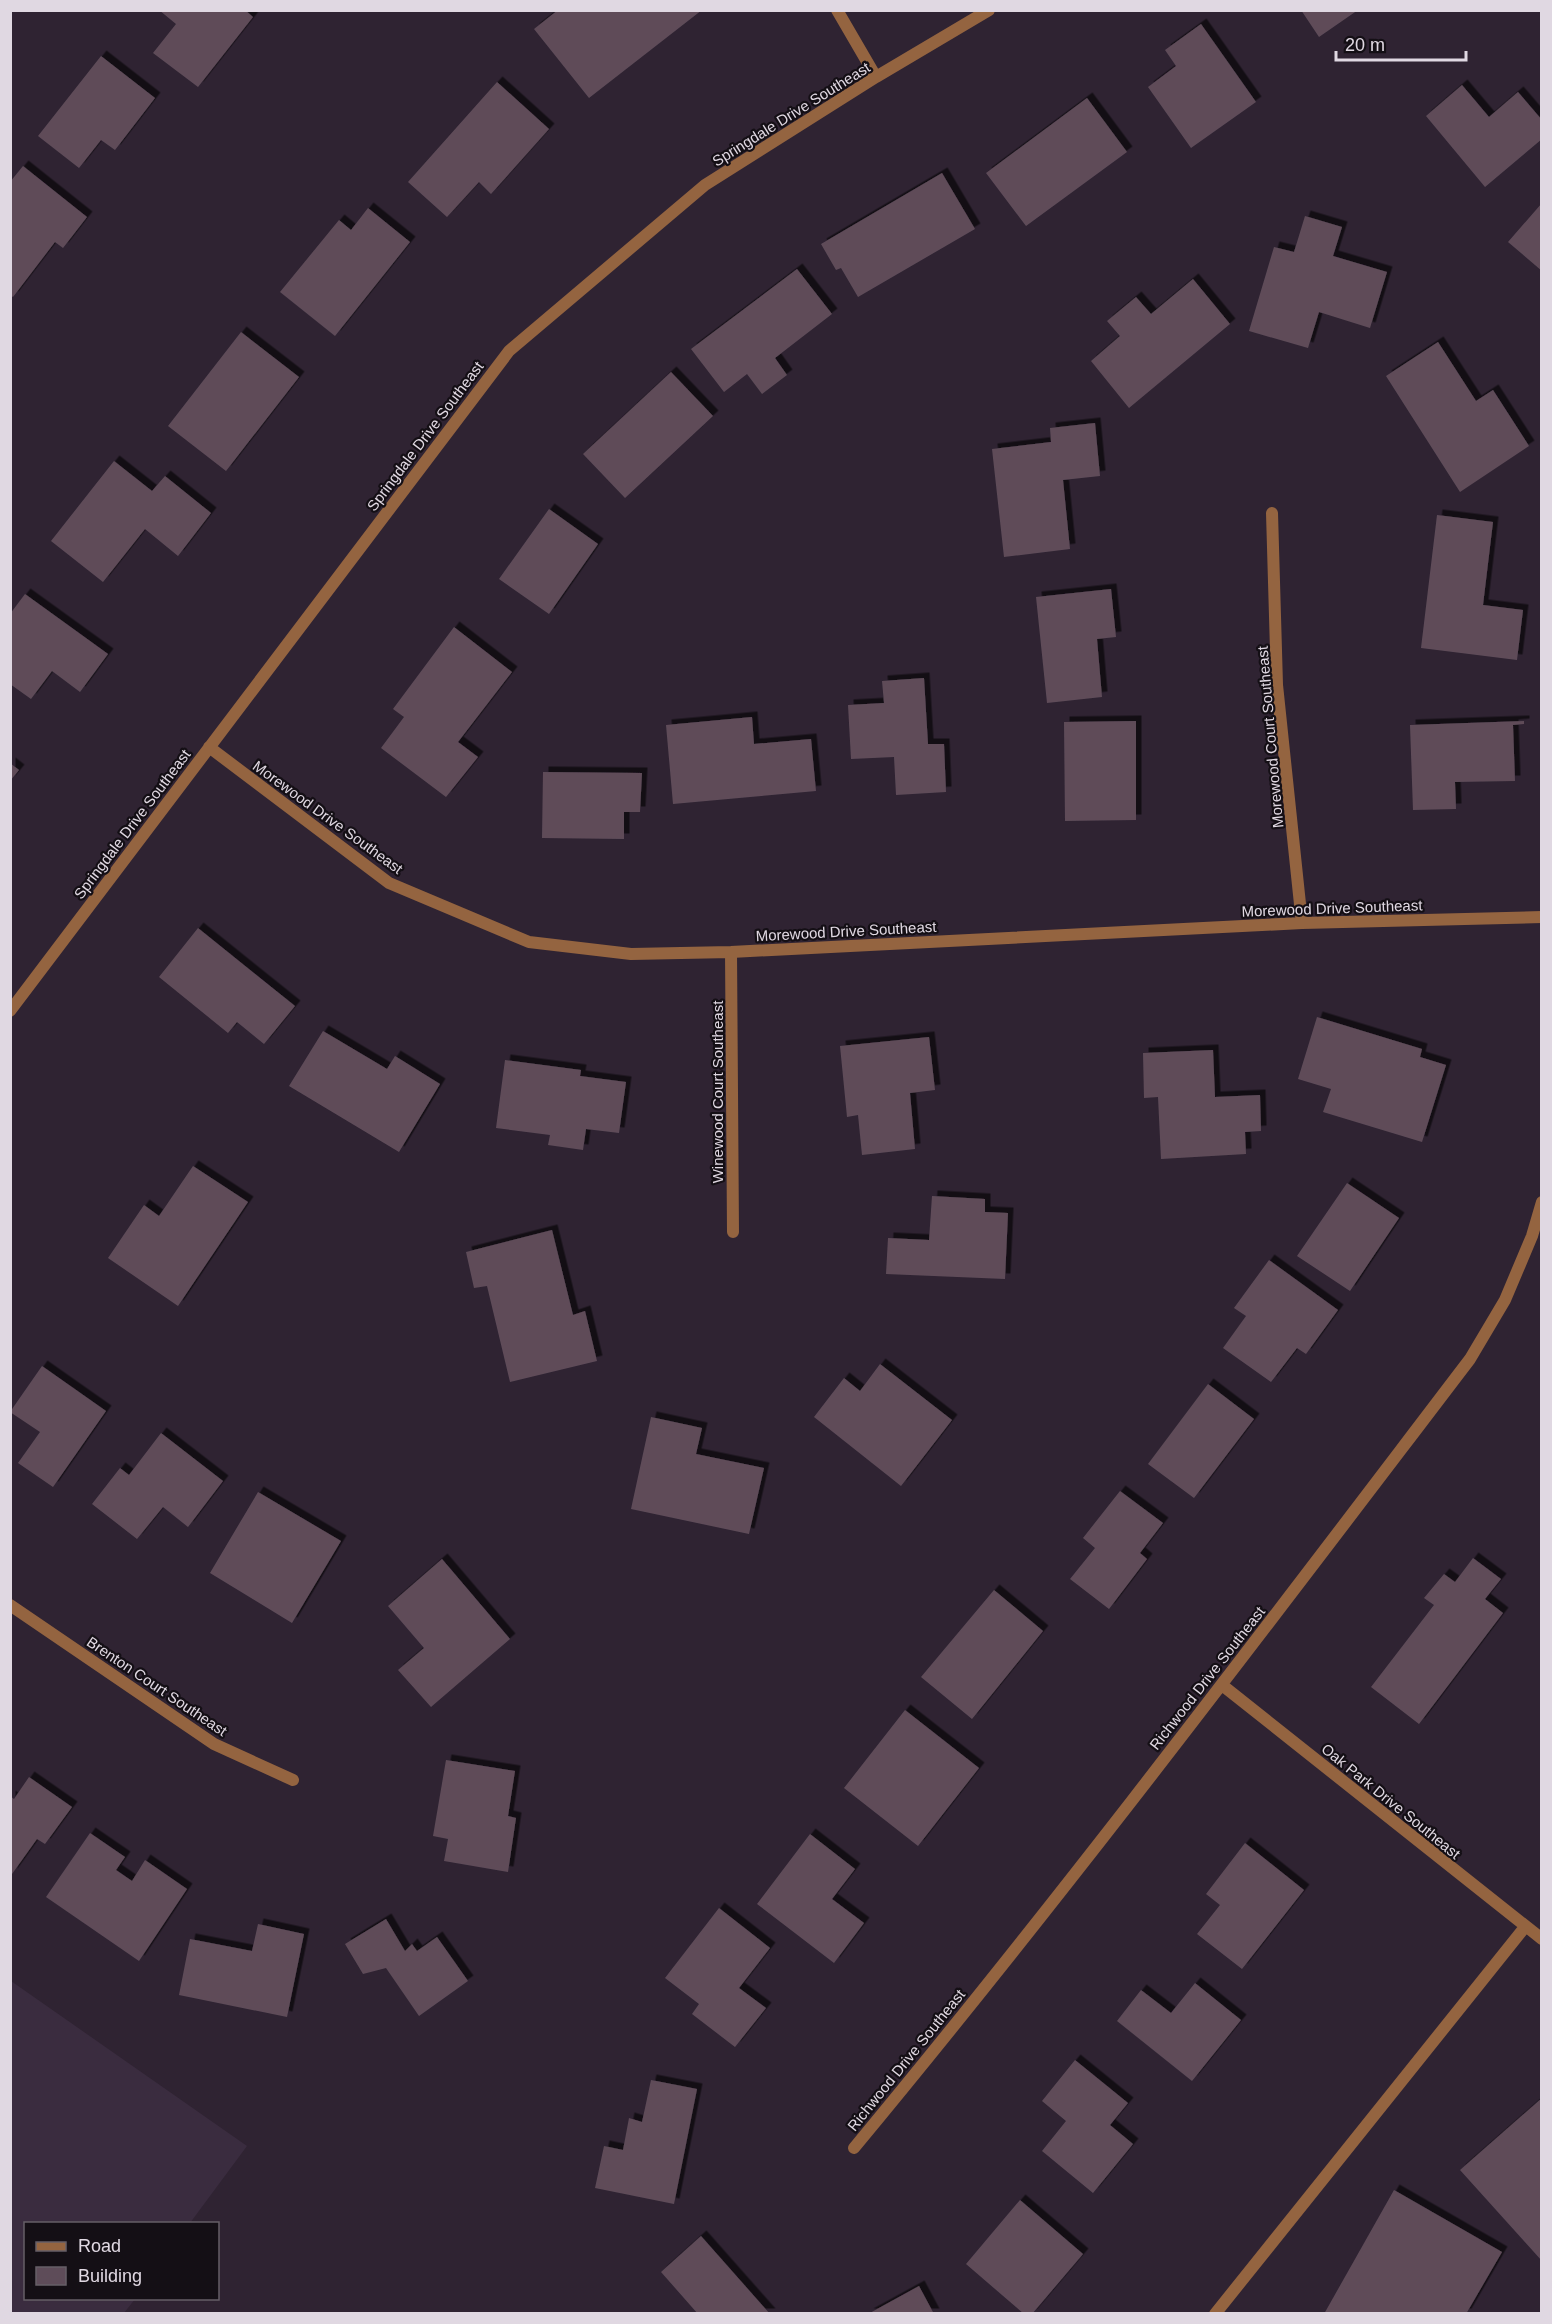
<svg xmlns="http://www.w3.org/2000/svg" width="1552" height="2324" font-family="Arial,sans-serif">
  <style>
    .built { fill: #3a2c3f }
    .building { fill: #5e4c59; filter: url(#shadow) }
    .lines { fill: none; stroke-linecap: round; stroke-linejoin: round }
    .street { stroke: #946440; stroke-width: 12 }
    .labels { text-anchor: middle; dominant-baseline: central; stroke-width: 4.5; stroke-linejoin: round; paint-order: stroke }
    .street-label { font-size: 15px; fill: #e0d8e2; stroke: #140f15 }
  </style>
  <defs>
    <filter id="shadow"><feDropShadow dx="5.5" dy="-5.5" stdDeviation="0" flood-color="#0009"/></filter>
  </defs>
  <rect width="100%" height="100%" fill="#2f2332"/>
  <path class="built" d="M11 1981 247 2146 190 2223 26 2224V2298L135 2299 124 2313H11Z"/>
  <path class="building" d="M159 10H245L253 17 198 87 153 53 176 24Z
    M558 10H702L589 98 534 29Z
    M1301 10H1358L1319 37Z
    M1201 24 1256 102 1191 148 1148 87 1176 66 1165 50Z
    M101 56 155 98 115 150 101 140 79 168 38 136Z
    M497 82 549 129 491 194 479 182 447 217 408 182Z
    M1462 85 1489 117 1518 92 1542 120V139L1485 187 1426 116Z
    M1087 98 1127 152 1026 226 986 173Z
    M23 166 87 217 63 248 55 242 13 297 10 295V182Z
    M942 173 975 229 858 297 841 268 836 270 821 244Z
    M1542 203V271L1508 242Z
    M368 208 410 242 335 336 280 292 339 220 351 230Z
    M1305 216 1342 227 1333 256 1387 272 1370 328 1319 312 1308 348 1249 331 1274 247 1294 252Z
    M797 269 832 314 775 358 787 375 762 394 747 374 724 392 691 349Z
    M1193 279 1230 324 1129 408 1091 361 1120 336 1107 321 1136 297 1151 314Z
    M241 332 299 377 226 471 168 426Z
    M1438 342 1476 401 1493 390 1529 446 1460 492 1386 376Z
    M671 372 713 416 625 498 583 454Z
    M1095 423 1100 476 1063 480 1070 549 1004 557 992 449 1051 442 1050 428Z
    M114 461 152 491 165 476 211 513 178 556 145 529 103 582 51 541Z
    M549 509 598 544 549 614 499 579Z
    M1437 515 1493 522 1483 605 1523 610 1517 660 1421 648Z
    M1111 589 1116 637 1097 639 1102 697 1047 703 1036 597Z
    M25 594 108 654 80 692 52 671 31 699 10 684V614Z
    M454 627 512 672 458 742 478 757 446 797 381 748 404 717 393 709Z
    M924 678 928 744H944L946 792 896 795 894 757 851 759 848 705 884 703 882 681Z
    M752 717 754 744 811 739 816 791 673 804 666 725Z
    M1136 721V820L1065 821 1064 722Z
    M1524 721V724L1513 725 1515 781 1455 782 1456 809 1413 810 1410 725Z
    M10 763 19 770 10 781Z
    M543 772 642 773 640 812H624V839L542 838Z
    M198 928 295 1006 264 1044 237 1022 228 1033 159 977Z
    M1317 1017 1422 1049 1420 1057 1446 1065 1422 1142 1323 1112 1331 1089 1298 1079Z
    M323 1031 387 1069 395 1056 440 1084 399 1152 289 1086Z
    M929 1037 935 1090 910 1093 915 1149 862 1155 858 1115 847 1117 840 1046Z
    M1213 1050 1215 1097 1260 1095 1261 1131 1245 1132 1246 1154 1161 1159 1158 1097 1144 1098 1143 1053Z
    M505 1060 581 1070 580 1076 626 1082 619 1133 586 1129 583 1150 548 1145 550 1135 496 1128Z
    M193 1166 248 1202 178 1306 108 1258 144 1205 159 1216Z
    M1347 1183 1399 1218 1350 1291 1297 1256Z
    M932 1196 985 1199V1212L1008 1213 1005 1279 886 1274 888 1238 929 1240Z
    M552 1230 573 1315 585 1311 597 1361 510 1382 487 1286 474 1288 466 1252Z
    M1269 1260 1338 1310 1306 1354 1297 1348 1271 1382 1223 1348 1246 1316 1234 1308Z
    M880 1364 952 1420 901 1486 814 1417 844 1378 860 1391Z
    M42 1366 106 1411 53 1487 18 1463 40 1432 10 1412Z
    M1208 1384 1254 1419 1194 1498 1148 1464Z
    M651 1417 702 1428 696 1454 764 1468 749 1534 631 1509Z
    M161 1433 223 1481 188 1527 163 1507 137 1539 92 1504 120 1468 129 1475Z
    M1120 1491 1163 1523 1140 1553 1147 1559 1109 1609 1070 1579 1095 1548 1083 1538Z
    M258 1492 341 1541 292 1623 210 1573Z
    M1473 1558 1501 1579 1485 1599 1503 1613 1419 1724 1371 1687 1434 1605 1424 1598 1444 1574 1455 1582Z
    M442 1559 510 1639 431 1707 398 1670 424 1648 388 1606Z
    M994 1590 1043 1631 972 1719 921 1677Z
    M905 1710 979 1768 918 1846 844 1788Z
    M446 1760 515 1771 508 1816 516 1818 508 1872 444 1861 448 1839 433 1836Z
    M29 1777 72 1807 45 1844 37 1839 12 1874 10 1796 14 1799Z
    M90 1833 125 1857 116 1870 132 1881 145 1860 187 1889 139 1961 46 1897Z
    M810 1834 855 1869 832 1899 864 1923 834 1963 757 1904Z
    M1245 1843 1304 1890 1242 1969 1197 1934 1220 1905 1206 1894Z
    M719 1908 770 1948 739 1988 766 2008 735 2047 692 2014 699 2004 665 1978Z
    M386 1919 405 1951 412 1944 417 1951 437 1937 468 1981 419 2016 386 1968 363 1974 345 1944Z
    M258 1924 304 1934 287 2017 179 1995 190 1939 252 1951Z
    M1195 1983 1241 2020 1192 2081 1117 2021 1141 1990 1171 2013Z
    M1075 2060 1128 2103 1110 2125 1133 2144 1093 2193 1042 2151 1066 2121 1042 2101Z
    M651 2080 697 2089 674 2204 595 2188 604 2146 623 2150 629 2118 642 2122Z
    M1542 2098V2261L1460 2170Z
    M1394 2190 1502 2252 1466 2314H1324Z
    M1020 2200 1083 2254 1032 2314H1024L966 2264Z
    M701 2236 770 2314H698L661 2272Z
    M919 2286 934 2314H868Z"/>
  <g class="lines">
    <path class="street" d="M837 10 876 77
      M1272 513 1277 685 1302 923
      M209 747 389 883 529 942 631 954 731 952 1302 923 1542 917
      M731 952 733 1232
      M10 1011 509 351 705 185 876 77 989 10
      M10 1605 214 1744 293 1780
      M1222 1685 1542 1939
      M854 2148C1067 1891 1268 1624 1470 1359L1505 1300 1532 1236 1542 1202
      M1215 2314 1525 1927"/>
  </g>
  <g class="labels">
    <g class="street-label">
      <text transform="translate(791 114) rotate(-32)">Springdale Drive Southeast</text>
      <text transform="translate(425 436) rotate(-53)">Springdale Drive Southeast</text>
      <text transform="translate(1270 737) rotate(-95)">Morewood Court Southeast</text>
      <text transform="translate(328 817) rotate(36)">Morewood Drive Southeast</text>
      <text transform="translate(132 824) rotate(-53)">Springdale Drive Southeast</text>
      <text transform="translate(1332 908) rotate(-2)">Morewood Drive Southeast</text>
      <text transform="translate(846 931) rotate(-3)">Morewood Drive Southeast</text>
      <text transform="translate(717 1092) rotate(-90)">Winewood Court Southeast</text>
      <text transform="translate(1207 1678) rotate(-52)">Richwood Drive Southeast</text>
      <text transform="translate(157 1686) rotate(34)">Brenton Court Southeast</text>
      <text transform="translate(1391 1801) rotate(39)">Oak Park Drive Southeast</text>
      <text transform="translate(906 2060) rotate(-51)">Richwood Drive Southeast</text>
    </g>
  </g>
  <rect width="1552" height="2324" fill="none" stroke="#e0d8e2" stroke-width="24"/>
  <rect x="24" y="2222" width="195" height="78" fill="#140f15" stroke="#665f67" stroke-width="1.5"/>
  <rect x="36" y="2242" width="30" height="9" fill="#946440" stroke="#665f67" stroke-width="1.5"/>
  <text x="78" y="2252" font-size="18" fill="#e0d8e2">Road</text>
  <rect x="36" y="2267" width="30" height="18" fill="#5e4c59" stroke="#665f67" stroke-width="1.5"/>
  <text x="78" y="2282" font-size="18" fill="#e0d8e2">Building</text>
  <path d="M1336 51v9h130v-9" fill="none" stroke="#e0d8e2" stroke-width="3"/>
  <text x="1345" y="51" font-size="18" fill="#e0d8e2" stroke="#140f15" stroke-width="4.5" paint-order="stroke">20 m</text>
</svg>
